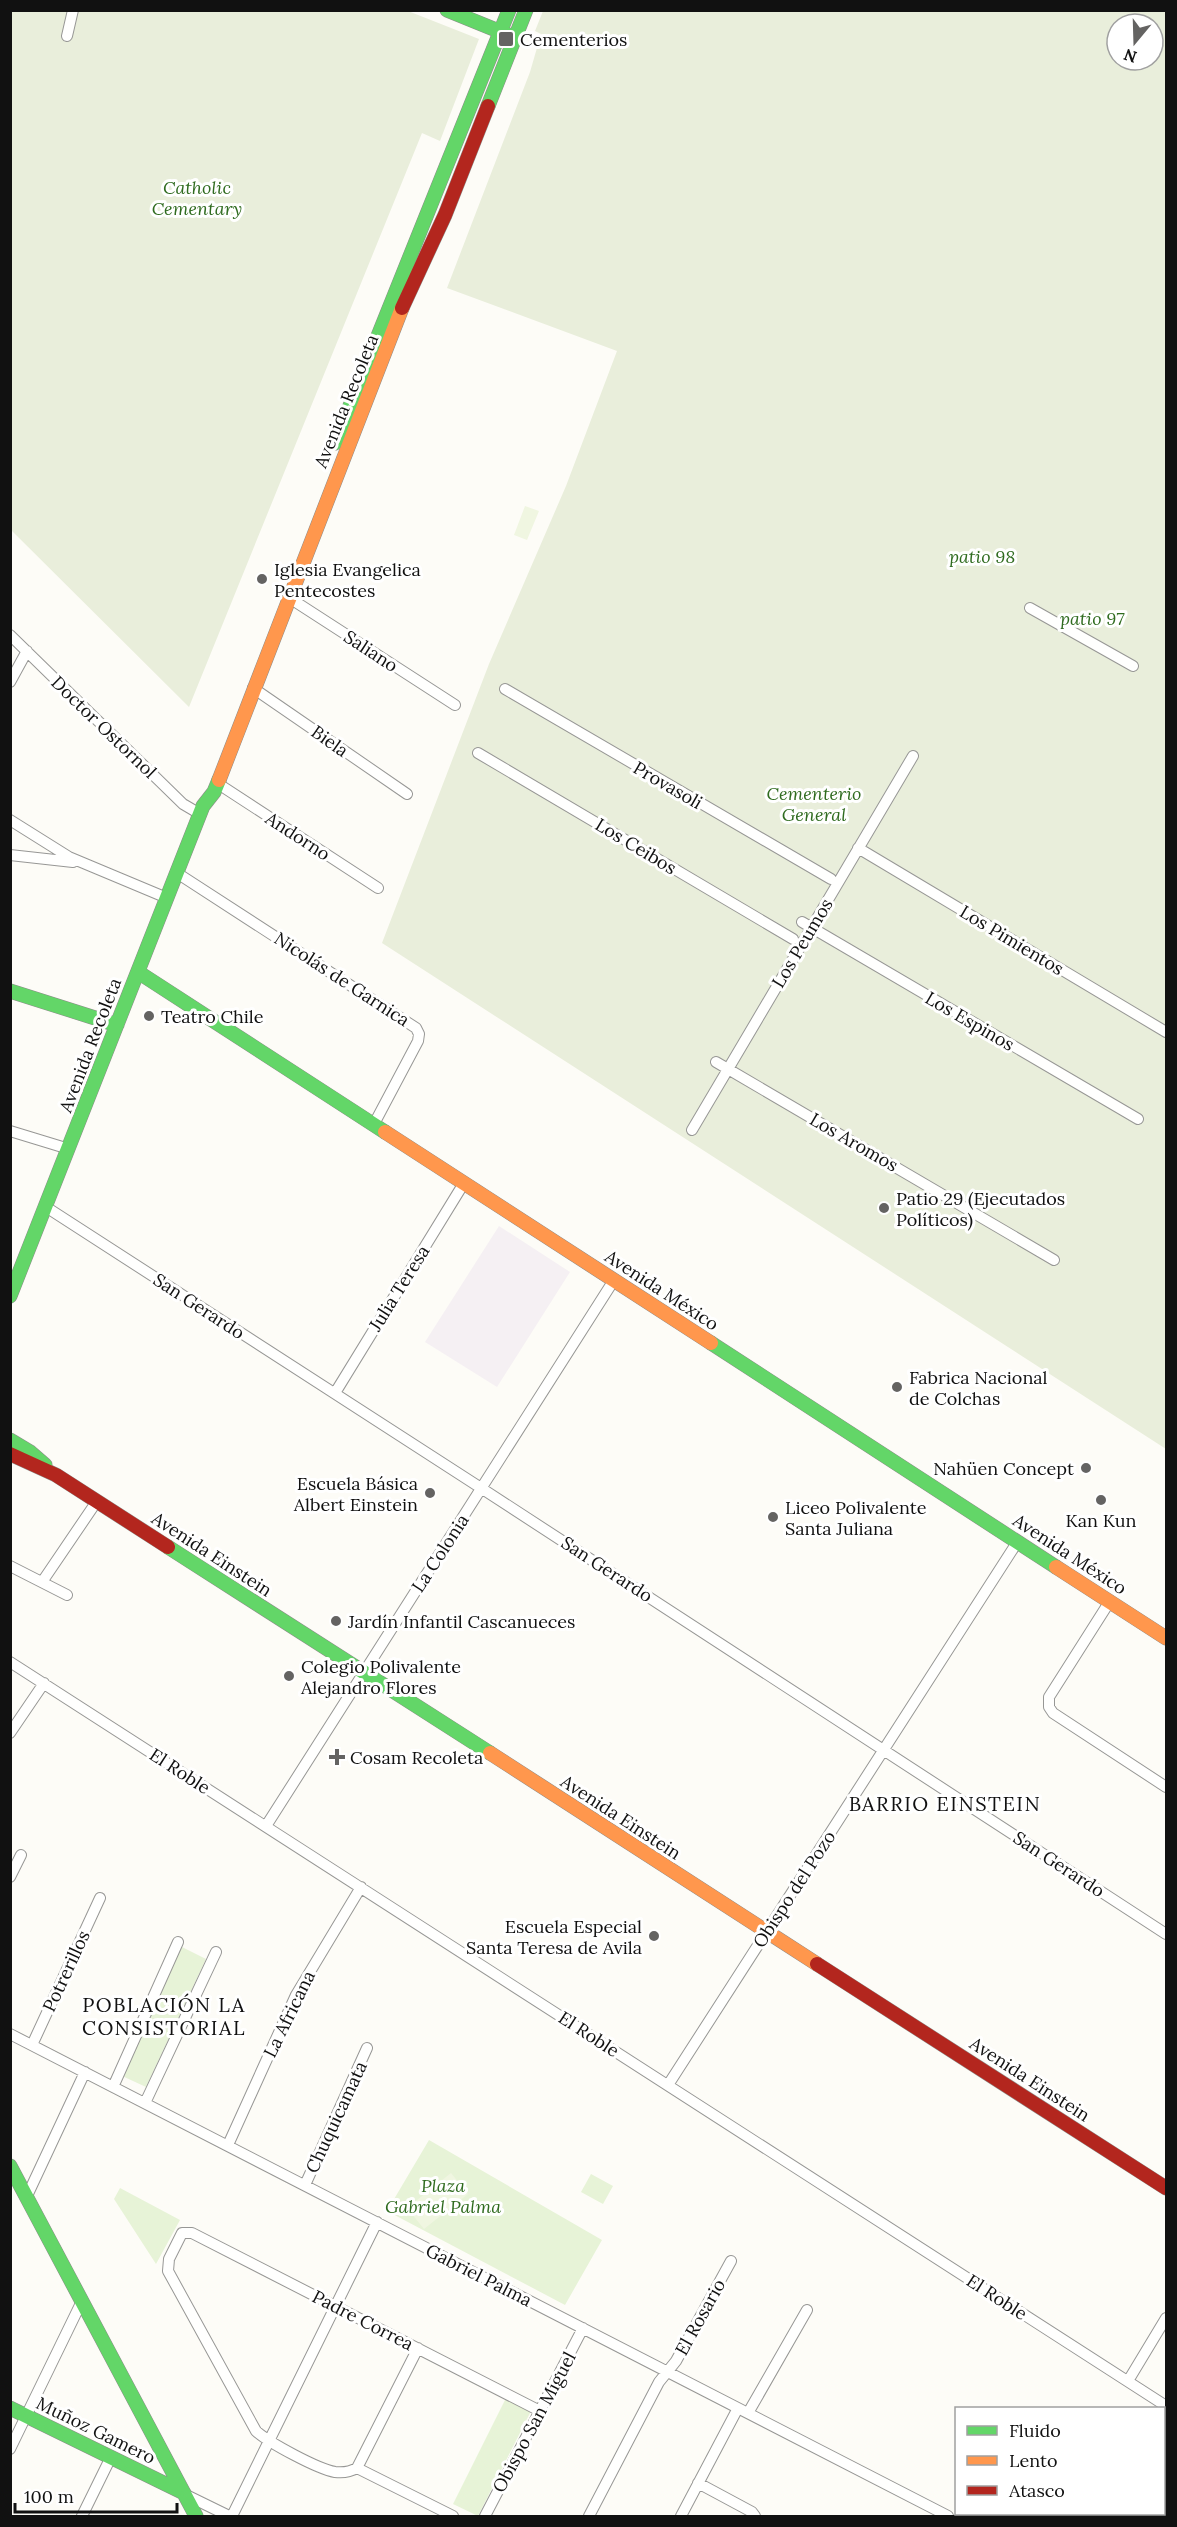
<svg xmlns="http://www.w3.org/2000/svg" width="1177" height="2527" font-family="Lora,serif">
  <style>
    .industrial { fill: #f5f0f3 }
    .green { fill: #e7f3d7 }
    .cemetery { fill: #e9eedb; fill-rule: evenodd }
    .pitch { fill: #f0f6e1 }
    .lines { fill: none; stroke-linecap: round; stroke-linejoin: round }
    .street-casing { stroke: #979795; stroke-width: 12 }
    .fast-casing { stroke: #8e8d8b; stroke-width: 15 }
    .slow-casing { stroke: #8e8d8b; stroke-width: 15 }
    .jam-casing { stroke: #8e8d8b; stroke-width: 15 }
    .street { stroke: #fffffe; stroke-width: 10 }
    .fast { stroke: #63d668; stroke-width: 14 }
    .slow { stroke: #ff974d; stroke-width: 14 }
    .jam { stroke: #b3261e; stroke-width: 14 }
    .poi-dot { fill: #646362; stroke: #fff; stroke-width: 2 }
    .labels { text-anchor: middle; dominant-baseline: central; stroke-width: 6; stroke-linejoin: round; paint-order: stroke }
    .poi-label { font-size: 18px; fill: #111; stroke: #fff; text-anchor: start }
    .park-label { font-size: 18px; font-style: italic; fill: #2f6b1f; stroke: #fff }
    .street-label { font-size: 18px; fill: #111; stroke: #fff }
    .neighbourhood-label { font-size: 20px; letter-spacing: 1.5px; fill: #111; stroke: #fff }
  </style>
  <rect width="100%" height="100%" fill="#fdfcf7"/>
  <path class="industrial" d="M499 1226 570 1272 497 1387 425 1342Z"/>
  <path class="green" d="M180 1946 206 1959 146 2087 120 2075Z
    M429 2140 602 2240 565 2305 387 2211Z
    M591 2174 613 2186 603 2204 581 2192Z
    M120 2188 180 2220 156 2264 114 2199Z
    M506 2398 531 2411 478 2516 453 2504Z"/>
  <path class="cemetery" d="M10 11H408L479 39 440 141 422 133 189 707 11 530Z
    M543 11H1166V1449L382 943 489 664 566 486 617 351 447 288 530 72 541 34 535 31ZM1117 24H1153V60H1117Z"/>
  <path class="pitch" d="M525 506 539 511 527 540 514 535Z
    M451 2173 468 2194 424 2229 407 2208Z"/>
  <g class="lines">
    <defs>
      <path id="street" d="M67 36 73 10
        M288 597 455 705
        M1030 608 1133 666
        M10 635 183 804 200 814
        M10 682 27 651
        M253 688 407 794
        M505 689 831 879
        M478 753 793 939
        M217 783 378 888
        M10 820 69 857 167 898
        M858 848 1166 1032
        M10 855 73 862
        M177 873 416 1028 419 1034 418 1041 374 1124
        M802 922 1138 1119
        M716 1062 1054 1260
        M692 1130 913 756
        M10 1131 69 1149
        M46 1207 481 1488 1166 1934
        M335 1393 464 1183
        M10 1566 67 1595
        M42 1582 97 1501
        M1110 1601 1049 1697V1707L1053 1713 1166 1787
        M10 1662 1166 2406
        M10 1733 44 1683
        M266 1826 614 1280
        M10 1877 21 1855
        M10 2034 948 2516
        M32 2045 100 1898
        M668 2085 1018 1541
        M113 2087 178 1942
        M145 2103 216 1952
        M228 2145 296 1995 361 1887
        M305 2185 367 2048
        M27 2196 85 2072
        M1128 2381 1166 2318
        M748 2413 807 2310
        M10 2449 82 2301
        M357 2468 418 2348
        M698 2483 752 2512 755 2516
        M184 2494 229 2516
        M82 2516 111 2457
        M232 2516 377 2222
        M453 2516 357 2468C350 2472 343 2473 335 2472 318 2469 269 2443 256 2431L168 2271 169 2259 182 2233H192L540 2411
        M485 2516 583 2328
        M589 2516 659 2382 676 2361 731 2261
        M681 2516 738 2408"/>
      <path id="fast" d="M447 10 511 36
        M488 106 526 10
        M335 443 509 10
        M138 972 385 1132
        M10 991 117 1025
        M10 1296 203 806 214 792 219 780
        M711 1343 1056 1567
        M10 1440 30 1452 45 1465
        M168 1547 490 1753
        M10 2166 196 2516
        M10 2408 184 2493"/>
      <path id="slow" d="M219 780 402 308
        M385 1132 711 1343
        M1056 1567 1166 1638
        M490 1753 817 1964"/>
      <path id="jam" d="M402 308 445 215 488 106
        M10 1454 56 1475 168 1547
        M817 1964 1166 2188"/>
    </defs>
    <use href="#street" class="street-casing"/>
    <use href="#fast" class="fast-casing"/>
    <use href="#slow" class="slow-casing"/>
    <use href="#jam" class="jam-casing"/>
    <use href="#street" class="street"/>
    <use href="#fast" class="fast"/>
    <use href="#slow" class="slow"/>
    <use href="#jam" class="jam"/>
  </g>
  <g class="poi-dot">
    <rect x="498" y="31" width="16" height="16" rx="3"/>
    <circle cx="262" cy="579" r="6"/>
    <circle cx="149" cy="1016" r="6"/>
    <circle cx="884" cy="1208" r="6"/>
    <circle cx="897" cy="1387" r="6"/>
    <circle cx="1086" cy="1468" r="6"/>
    <circle cx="430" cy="1493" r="6"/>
    <circle cx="1101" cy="1500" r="6"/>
    <circle cx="773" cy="1517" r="6"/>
    <circle cx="336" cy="1621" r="6"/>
    <circle cx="289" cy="1676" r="6"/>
    <path d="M334 1748h6v6h6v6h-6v6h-6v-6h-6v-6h6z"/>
    <circle cx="654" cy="1936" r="6"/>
  </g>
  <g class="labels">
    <g class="poi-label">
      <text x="520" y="39">Cementerios</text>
      <text x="274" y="569">Iglesia Evangelica<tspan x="274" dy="21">Pentecostes</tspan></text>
      <text x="161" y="1016">Teatro Chile</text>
      <text x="896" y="1198">Patio 29 (Ejecutados<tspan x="896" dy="21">Políticos)</tspan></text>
      <text x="909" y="1377">Fabrica Nacional<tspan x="909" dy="21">de Colchas</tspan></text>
      <text x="1074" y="1468" text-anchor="end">Nahüen Concept</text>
      <text x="418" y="1483" text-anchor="end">Escuela Básica<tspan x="418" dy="21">Albert Einstein</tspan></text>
      <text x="785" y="1507">Liceo Polivalente<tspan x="785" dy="21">Santa Juliana</tspan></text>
      <text x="1101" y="1520" text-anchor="middle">Kan Kun</text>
      <text x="348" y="1621">Jardín Infantil Cascanueces</text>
      <text x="301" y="1666">Colegio Polivalente<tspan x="301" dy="21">Alejandro Flores</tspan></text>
      <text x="350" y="1757">Cosam Recoleta</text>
      <text x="642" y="1926" text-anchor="end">Escuela Especial<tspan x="642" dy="21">Santa Teresa de Avila</tspan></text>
    </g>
    <g class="park-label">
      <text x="197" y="187">Catholic<tspan x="197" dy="21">Cementary</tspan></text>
      <text x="982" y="556">patio 98</text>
      <text x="1092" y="618">patio 97</text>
      <text x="814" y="793">Cementerio<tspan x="814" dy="21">General</tspan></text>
      <text x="443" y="2185">Plaza<tspan x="443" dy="21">Gabriel Palma</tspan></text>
    </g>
    <g class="street-label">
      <text transform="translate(346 401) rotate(-68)">Avenida Recoleta</text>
      <text transform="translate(371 651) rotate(33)">Saliano</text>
      <text transform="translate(104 727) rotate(44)">Doctor Ostornol</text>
      <text transform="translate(330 741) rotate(35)">Biela</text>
      <text transform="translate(668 785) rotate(30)">Provasoli</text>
      <text transform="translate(298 836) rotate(33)">Andorno</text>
      <text transform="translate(636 846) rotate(31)">Los Ceibos</text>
      <text transform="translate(1012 940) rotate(31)">Los Pimientos</text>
      <text transform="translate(802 943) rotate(-59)">Los Peumos</text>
      <text transform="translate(342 979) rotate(33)">Nicolás de Garnica</text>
      <text transform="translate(970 1021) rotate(30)">Los Espinos</text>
      <text transform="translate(90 1045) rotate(-69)">Avenida Recoleta</text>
      <text transform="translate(854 1142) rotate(30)">Los Aromos</text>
      <text transform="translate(399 1288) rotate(-58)">Julia Teresa</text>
      <text transform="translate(662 1290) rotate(33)">Avenida México</text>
      <text transform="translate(199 1306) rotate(33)">San Gerardo</text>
      <text transform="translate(440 1553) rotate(-57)">La Colonia</text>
      <text transform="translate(212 1554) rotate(33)">Avenida Einstein</text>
      <text transform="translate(1070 1554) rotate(33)">Avenida México</text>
      <text transform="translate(607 1569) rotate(33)">San Gerardo</text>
      <text transform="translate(180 1771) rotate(33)">El Roble</text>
      <text transform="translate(621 1817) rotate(33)">Avenida Einstein</text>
      <text transform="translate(1059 1864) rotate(33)">San Gerardo</text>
      <text transform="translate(794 1889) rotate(-57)">Obispo del Pozo</text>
      <text transform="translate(66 1971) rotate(-65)">Potrerillos</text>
      <text transform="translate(289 2014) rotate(-64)">La Africana</text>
      <text transform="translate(589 2034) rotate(33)">El Roble</text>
      <text transform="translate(1030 2079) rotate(33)">Avenida Einstein</text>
      <text transform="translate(336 2117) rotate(-65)">Chuquicamata</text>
      <text transform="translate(479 2275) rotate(27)">Gabriel Palma</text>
      <text transform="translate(997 2297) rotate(33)">El Roble</text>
      <text transform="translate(700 2317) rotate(-61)">El Rosario</text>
      <text transform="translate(363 2320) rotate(27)">Padre Correa</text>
      <text transform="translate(534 2422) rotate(-62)">Obispo San Miguel</text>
      <text transform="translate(96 2430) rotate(26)">Muñoz Gamero</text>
    </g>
    <g class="neighbourhood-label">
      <text x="945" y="1803">BARRIO EINSTEIN</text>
      <text x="164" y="2004">POBLACIÓN LA<tspan x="164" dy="23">CONSISTORIAL</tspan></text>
    </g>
  </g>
  <rect width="1177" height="2527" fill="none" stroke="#111111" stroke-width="24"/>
  <rect x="955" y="2407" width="210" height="108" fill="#ffffff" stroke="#a0a0a0" stroke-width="1.5"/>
  <rect x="967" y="2426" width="30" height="9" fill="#63d668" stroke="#a0a0a0" stroke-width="1.5"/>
  <text x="1009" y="2437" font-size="18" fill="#111111">Fluido</text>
  <rect x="967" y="2456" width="30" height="9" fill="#ff974d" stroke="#a0a0a0" stroke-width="1.5"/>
  <text x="1009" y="2467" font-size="18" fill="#111111">Lento</text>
  <rect x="967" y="2486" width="30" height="9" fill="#b3261e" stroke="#a0a0a0" stroke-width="1.5"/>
  <text x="1009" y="2497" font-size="18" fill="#111111">Atasco</text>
  <g transform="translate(1135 42) rotate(199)"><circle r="28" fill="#ffffff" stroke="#a0a0a0" stroke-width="1.5"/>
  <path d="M0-4.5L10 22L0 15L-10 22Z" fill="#646362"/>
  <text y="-9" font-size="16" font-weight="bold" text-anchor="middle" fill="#111111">N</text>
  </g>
  <path d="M15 2503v9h162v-9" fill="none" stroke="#111111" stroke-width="3"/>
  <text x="24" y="2503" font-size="18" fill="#111111" stroke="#ffffff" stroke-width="4.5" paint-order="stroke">100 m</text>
</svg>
